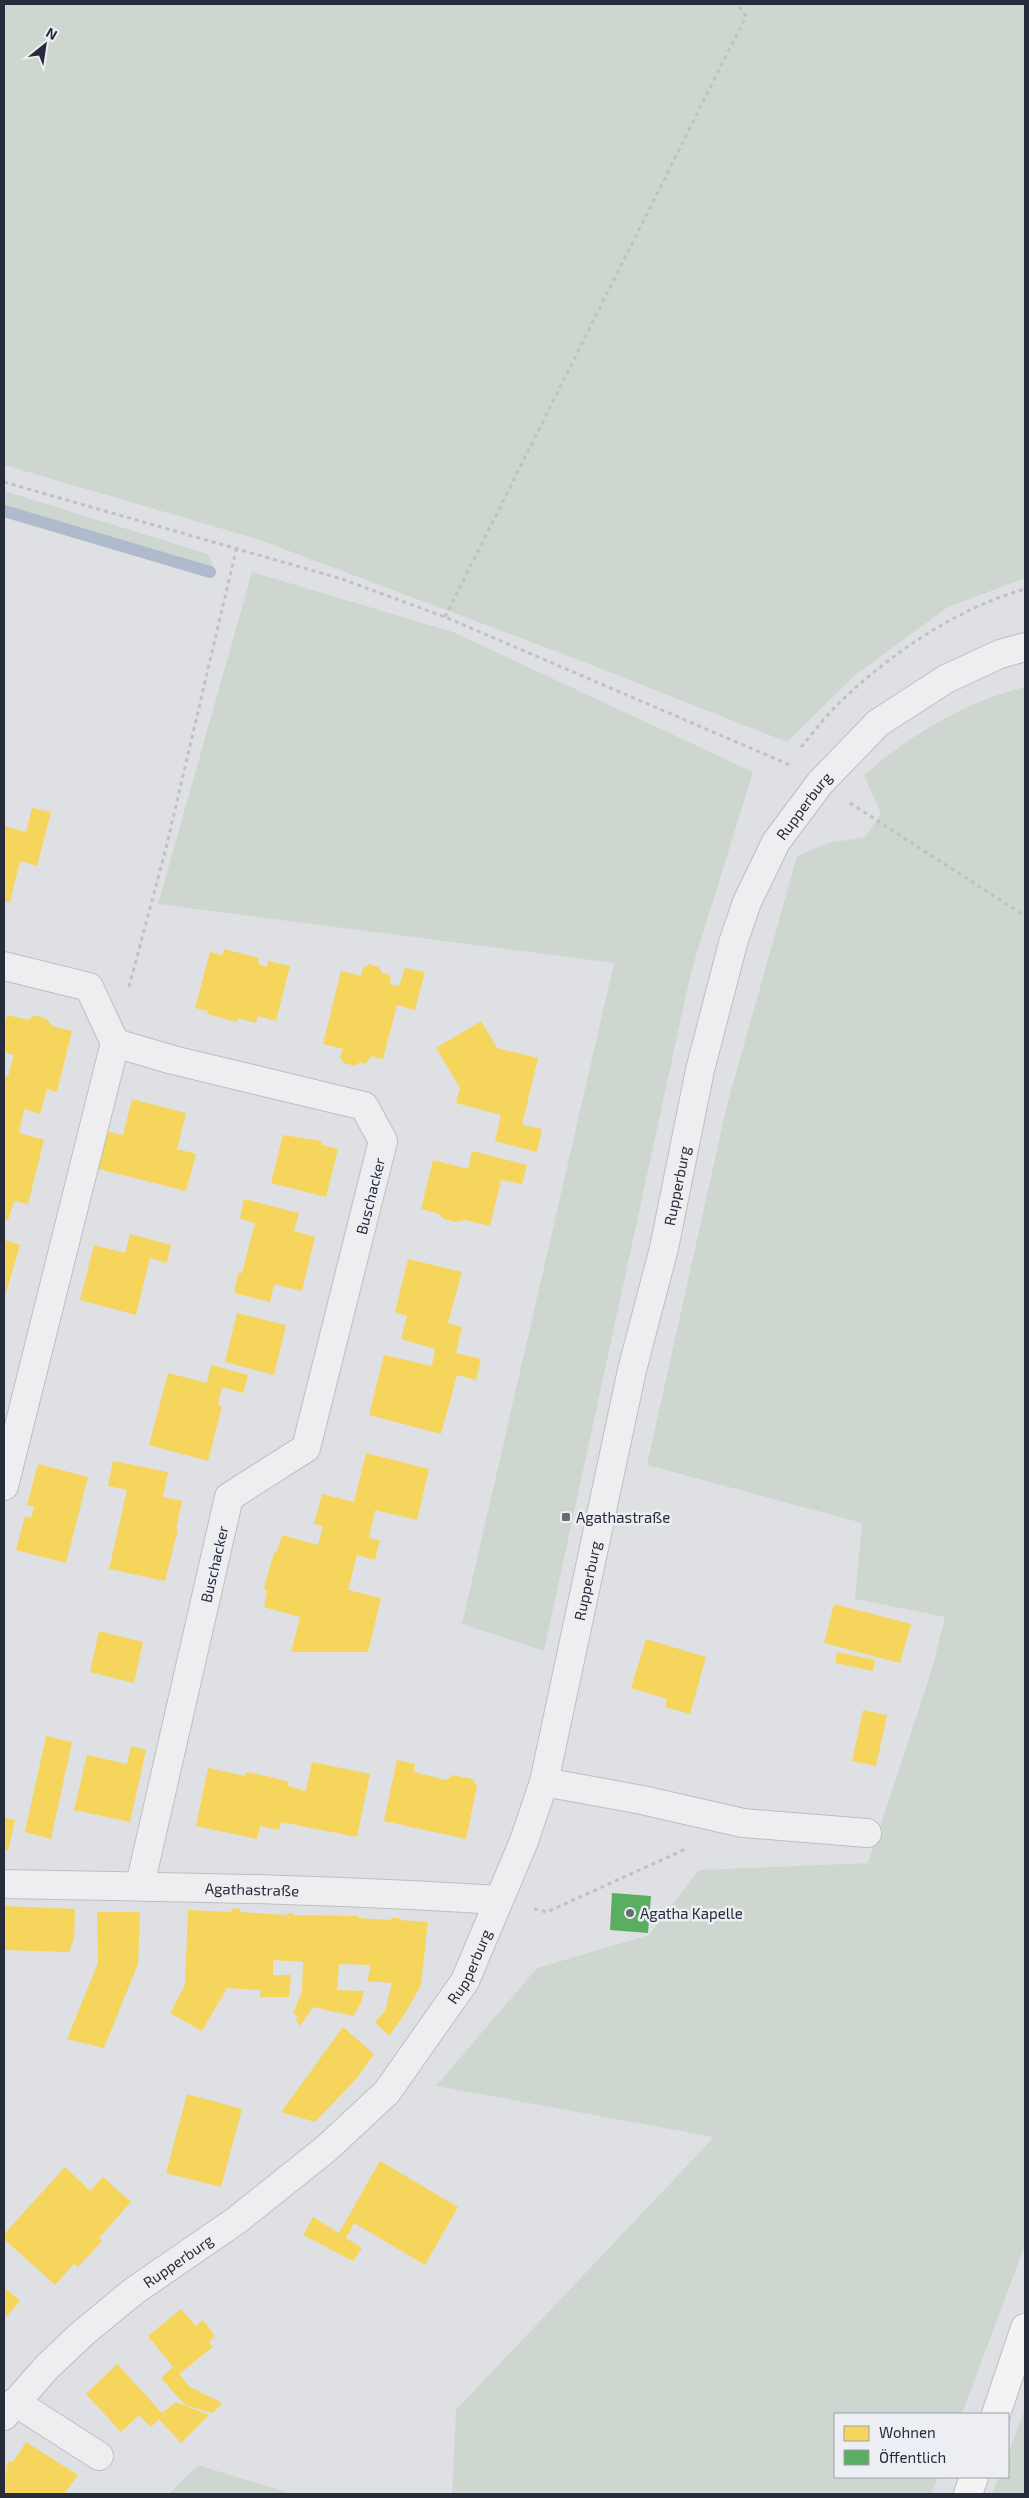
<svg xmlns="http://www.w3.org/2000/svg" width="1029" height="2498" font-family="'Exo 2',sans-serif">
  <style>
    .green { fill: #ced7cf }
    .homes { fill: #f6d55c }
    .public { fill: #5aae61 }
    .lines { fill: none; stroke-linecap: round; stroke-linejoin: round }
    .stream { stroke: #afbacd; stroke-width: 12 }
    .minor-casing { stroke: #bdbec1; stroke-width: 30 }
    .major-casing { stroke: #bbbdc1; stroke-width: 30 }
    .path { stroke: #c0c1c7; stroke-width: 3; stroke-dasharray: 4 4; stroke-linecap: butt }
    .minor { stroke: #eeeef0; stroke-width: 28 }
    .major { stroke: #f3f3f4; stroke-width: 28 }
    .poi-dot { fill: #676b76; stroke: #eceef3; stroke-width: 2 }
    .labels { text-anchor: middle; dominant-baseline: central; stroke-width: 5; stroke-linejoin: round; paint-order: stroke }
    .street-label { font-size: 15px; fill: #272c3b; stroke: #eceef3 }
    .poi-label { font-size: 15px; fill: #272c3b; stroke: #eceef3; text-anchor: start }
  </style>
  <rect width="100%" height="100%" fill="#dfe0e3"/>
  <path class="green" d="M4 4H1025V578L948 607 854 676 787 742 571 657 257 539 4 465Z
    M4 491 208 554 214 568 4 507Z
    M252 572 453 632 753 772 691 972 544 1651 462 1624 614 963 158 904Z
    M1025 687V2245L962 2414H835V2477H938L931 2494H452L456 2410 714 2137 436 2086 537 1968 649 1935 699 1870 868 1863 932 1669 945 1617 855 1599 862 1523 647 1465 727 1105 797 856 828 843 865 837 881 814 864 775C912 734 965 702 1025 687Z
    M1025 2409V2494H992L999 2477H1008V2454Z
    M198 2465 292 2494H169Z"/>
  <path class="homes" d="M32 808 51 812 37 866 20 861 10 902 4 901V826L26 832Z
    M224 949 259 958 258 964 267 967 268 961 290 966 276 1021 258 1016 256 1023 238 1018 237 1022 207 1014 208 1011 195 1008 210 952 222 955Z
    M369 964 379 967 382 973 388 974 391 978 390 984 399 986 405 968 425 972 415 1010 397 1005 383 1059 371 1056 366 1064 360 1062 355 1066 344 1063 340 1057 343 1049 323 1044 341 971 361 976 363 968Z
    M7 1015 28 1020 35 1015 47 1019 52 1026 72 1031 57 1092 47 1089 40 1114 24 1109 19 1133 44 1140 28 1204 14 1201 8 1220 4 1219V1075L8 1076 14 1055 4 1052V1029Z
    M481 1021 497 1048 538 1058 522 1125 542 1129 537 1152 495 1141 501 1115 456 1103 460 1088 436 1048Z
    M132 1099 186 1113 177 1149 196 1154 186 1191 95 1168 105 1131 123 1135Z
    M283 1135 322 1141 321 1145 338 1149 326 1197 271 1183Z
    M472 1151 527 1165 522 1184 501 1180 490 1226 465 1220 456 1222 444 1219 439 1214 421 1209 433 1160 468 1169Z
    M244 1199 299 1213 294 1231 315 1237 302 1291 274 1284 270 1302 234 1293 238 1273H242L255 1223 240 1219Z
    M130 1234 171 1245 167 1263 150 1258 136 1315 80 1300 94 1245 125 1253Z
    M4 1240 20 1245 4 1300Z
    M408 1259 462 1272 448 1323 462 1327 456 1353 481 1359 476 1380 457 1375 441 1434 369 1415 384 1355 432 1366 435 1349 401 1339 407 1316 395 1312Z
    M237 1313 286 1325 274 1375 225 1362Z
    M211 1365 248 1375 243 1393 222 1387 218 1405 222 1406 208 1461 149 1445 168 1373 207 1383Z
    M366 1453 429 1469 417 1520 375 1510 369 1538 380 1540 375 1560 357 1555 348 1590 381 1598 368 1652H291L300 1617 264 1607 267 1592 264 1588 274 1553 277 1551 282 1535 318 1545 323 1526 314 1524 322 1494 354 1502Z
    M113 1461 168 1472 163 1497 182 1501 176 1529H178L165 1581 109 1569 127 1490 108 1486Z
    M38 1464 88 1477 66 1563 16 1550 25 1516 31 1518 34 1507 27 1505Z
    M834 1604 911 1624 900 1663 824 1643Z
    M99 1631 143 1642 134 1683 90 1672Z
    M646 1639 706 1657 690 1714 665 1707 667 1699 631 1688Z
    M837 1652 875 1660 873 1671 835 1663Z
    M863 1710 887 1715 876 1766 852 1761Z
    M46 1736 72 1742 51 1839 25 1832Z
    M131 1746 146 1750 130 1822 74 1810 87 1755 127 1764Z
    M397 1760 415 1764 414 1772 446 1780 453 1775 472 1779 477 1786 466 1839 384 1821Z
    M312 1762 370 1774 357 1837 281 1822 279 1830 260 1826 257 1839 196 1826 208 1768 245 1776 246 1772 271 1777 289 1782 288 1786 306 1791Z
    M4 1818 15 1820 8 1851 4 1850Z
    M4 1906 75 1909 74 1939 69 1952 4 1950Z
    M232 1908 240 1909V1912L287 1915V1913H294L293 1915 358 1916V1918L391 1920 392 1918H399V1920L428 1922 421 1985 404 2015 389 2036 375 2022 385 2011 392 1983 367 1981 371 1965 339 1964 337 1990 364 1991 361 2003 353 2016 313 2007 300 2026 296 2020 298 2016 293 2013 302 1992 303 1962 273 1960V1975H291L289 1997H260L261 1990 227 1988 202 2031 170 2013 185 1985 188 1910 231 1912Z
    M97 1912H140L138 1964 104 2048 67 2039 98 1963Z
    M343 2027 374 2054 357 2078 315 2122 281 2112Z
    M187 2094 242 2109 221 2187 166 2173Z
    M380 2161 458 2207 425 2265 354 2223 346 2238 362 2248 353 2261 303 2235 313 2217 339 2233Z
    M65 2167 90 2191 103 2177 131 2202 99 2238 102 2241 78 2267 74 2264 55 2285 4 2239V2234Z
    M4 2287 20 2301 4 2319Z
    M181 2309 196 2326 203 2320 215 2336 209 2342 213 2347 179 2374 190 2387 222 2403 213 2413 185 2405 161 2378 173 2367 148 2336Z
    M117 2364 162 2413 176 2402 209 2415 181 2443 159 2419 151 2427 139 2415 121 2432 86 2394Z
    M26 2442 78 2475 64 2494H4L6 2475 4 2473 8 2468 6 2467 9 2461 13 2462Z"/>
  <path class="public" d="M612 1893 651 1896 648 1933 610 1930Z"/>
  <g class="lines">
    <path class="stream" d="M4 511 210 572"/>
    <defs>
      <g id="minor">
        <path d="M4 966 89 987 115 1043"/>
        <path d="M115 1043 173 1060 364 1106 383 1141 306 1448 229 1497 140 1885"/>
        <path d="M4 1486 115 1043"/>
        <path d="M544 1782 642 1800 743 1823 867 1833"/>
        <path id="s1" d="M4 1884C169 1887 334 1889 498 1900"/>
        <path d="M15 2402 99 2456"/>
        <path id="s2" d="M4 2416 47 2367 83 2333 134 2291 237 2220 327 2148 387 2092 465 1981 524 1841 544 1782 632 1370 664 1248 700 1070 733 943 747 902 776 842 820 783 878 723 946 679 1000 654 1025 647"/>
      </g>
      <path id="major" d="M996 2414 1025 2328
        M968 2494 974 2477"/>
    </defs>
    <use href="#minor" class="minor-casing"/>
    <use href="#major" class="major-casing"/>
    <path class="path" d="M4 482 342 579 445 617 790 765
      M445 617 746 16 737 4
      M801 747C813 733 825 717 838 704 890 654 955 609 1025 589
      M850 803 1025 916
      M129 987 166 848 236 550
      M534 1909 547 1912 688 1848"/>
    <use href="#minor" class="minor"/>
    <use href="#major" class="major"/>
  </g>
  <g class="poi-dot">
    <rect x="561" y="1512" width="10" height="10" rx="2.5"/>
    <circle cx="630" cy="1913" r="5"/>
  </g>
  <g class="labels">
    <g class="street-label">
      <text stroke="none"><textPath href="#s2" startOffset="1869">Rupperburg</textPath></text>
      <text stroke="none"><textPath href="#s2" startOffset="1464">Rupperburg</textPath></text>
      <text transform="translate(370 1196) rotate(-76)">Buschacker</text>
      <text transform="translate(214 1564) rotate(-77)">Buschacker</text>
      <text stroke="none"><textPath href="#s2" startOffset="1059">Rupperburg</textPath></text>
      <text stroke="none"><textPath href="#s1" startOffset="248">Agathastraße</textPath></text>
      <text stroke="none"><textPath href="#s2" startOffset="654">Rupperburg</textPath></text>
      <text stroke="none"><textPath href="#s2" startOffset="234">Rupperburg</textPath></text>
    </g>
    <g class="poi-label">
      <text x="576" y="1517">Agathastraße</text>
      <text x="640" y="1913">Agatha Kapelle</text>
    </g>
  </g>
  <rect width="1029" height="2498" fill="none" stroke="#272c3b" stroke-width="10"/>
  <rect x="834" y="2413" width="175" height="65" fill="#eceef3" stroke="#9da0a9"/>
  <rect x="844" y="2426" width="25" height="15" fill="#f6d55c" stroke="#9da0a9"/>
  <text x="879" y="2438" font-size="15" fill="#272c3b">Wohnen</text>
  <rect x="844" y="2450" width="25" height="15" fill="#5aae61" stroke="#9da0a9"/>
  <text x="879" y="2463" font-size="15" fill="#272c3b">Öffentlich</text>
  <g transform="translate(45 45) rotate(30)" stroke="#eceef3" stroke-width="4" paint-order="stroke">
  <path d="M0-4L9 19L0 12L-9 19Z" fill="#272c3b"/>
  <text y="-8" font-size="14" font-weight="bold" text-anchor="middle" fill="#272c3b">N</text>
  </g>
</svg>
